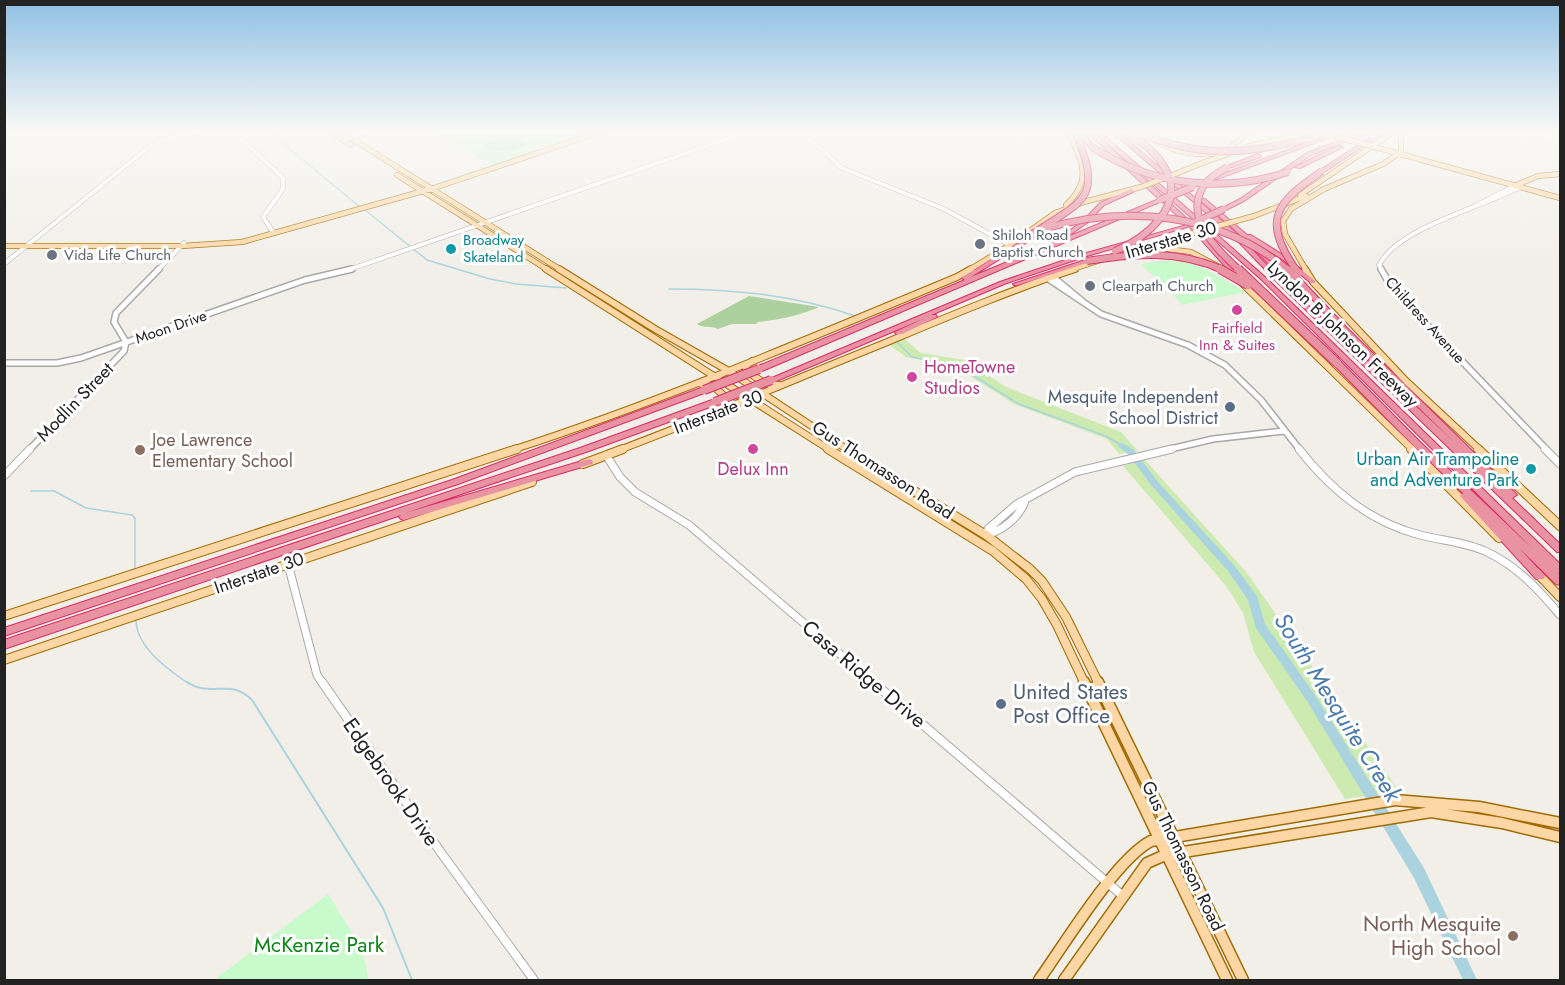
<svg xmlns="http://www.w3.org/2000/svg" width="1565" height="985" font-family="Jost,sans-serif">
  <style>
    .grass { fill: #cdebb0 }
    .forest { fill: #add19e }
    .park { fill: #c8facc }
    .pitch { fill: #88e0be }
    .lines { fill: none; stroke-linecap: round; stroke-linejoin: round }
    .stream-far1 { stroke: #aad3df; stroke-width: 1.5 }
    .stream { stroke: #aad3df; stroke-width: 2 }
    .river { fill: #aad3df; fill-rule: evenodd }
    .minor-far3-casing { stroke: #a9a9a9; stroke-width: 5 }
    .minor-far2-casing { stroke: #a9a9a9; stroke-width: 8 }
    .minor-far1-casing { stroke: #a9a9a9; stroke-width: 9 }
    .minor-casing { stroke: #a9a9a9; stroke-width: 10 }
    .major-far3-casing { stroke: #a06b00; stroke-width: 6 }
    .major-far2-casing { stroke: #a06b00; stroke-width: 8 }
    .major-far1-casing { stroke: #a06b00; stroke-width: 10 }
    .major-casing { stroke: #a06b00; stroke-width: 13 }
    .highway-casing { stroke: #dc2a67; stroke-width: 2 }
    .minor-far3 { stroke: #fff; stroke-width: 4 }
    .minor-far2 { stroke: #fff; stroke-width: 5 }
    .minor-far1 { stroke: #fff; stroke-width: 7 }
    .minor { stroke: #fff; stroke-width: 8 }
    .major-far3 { stroke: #fcd6a4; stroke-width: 4.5 }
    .major-far2 { stroke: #fcd6a4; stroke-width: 6 }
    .major-far1 { stroke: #fcd6a4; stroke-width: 8 }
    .major { stroke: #fcd6a4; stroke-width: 10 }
    .highway { fill: #e892a2; fill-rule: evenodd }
    .major-bridge-casing { stroke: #a06b00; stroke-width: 6; stroke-linecap: butt }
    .highway-bridge-far1-casing { stroke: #dc2a67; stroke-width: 8; stroke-linecap: butt }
    .highway-bridge-casing { stroke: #dc2a67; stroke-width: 10; stroke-linecap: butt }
    .major-bridge { stroke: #fcd6a4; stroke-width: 4.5 }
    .highway-bridge-far1 { stroke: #e892a2; stroke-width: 6 }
    .highway-bridge { stroke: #e892a2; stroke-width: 8 }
    .worship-dot { fill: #6b7280; stroke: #fff; stroke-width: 2 }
    .culture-dot { fill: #0f9aa8; stroke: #fff; stroke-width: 2 }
    .hotel-dot { fill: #d1479c; stroke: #fff; stroke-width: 2 }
    .service-dot { fill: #5c6f8a; stroke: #fff; stroke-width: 2 }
    .education-dot { fill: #8d6e63; stroke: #fff; stroke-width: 2 }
    .labels { text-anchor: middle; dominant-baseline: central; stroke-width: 6; stroke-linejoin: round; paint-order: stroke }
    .far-worship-label { font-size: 15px; fill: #5b616d; stroke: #fff; text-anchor: start }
    .far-culture-label { font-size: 15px; fill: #0d838f; stroke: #fff; text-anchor: start }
    .far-street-label { font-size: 15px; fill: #222; stroke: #fff }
    .far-hotel-label { font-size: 15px; fill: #b23c85; stroke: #fff }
    .street-label { font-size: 18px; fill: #222; stroke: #fff }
    .hotel-label { font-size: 18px; fill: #b23c85; stroke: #fff; text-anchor: start }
    .service-label { font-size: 18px; fill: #4e5e75; stroke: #fff; text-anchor: end }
    .education-label { font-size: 18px; fill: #785e54; stroke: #fff; text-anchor: start }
    .culture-label { font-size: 18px; fill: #0d838f; stroke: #fff; text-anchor: end }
    .near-street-label { font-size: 21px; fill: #222; stroke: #fff }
    .near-service-label { font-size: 21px; fill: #4e5e75; stroke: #fff; text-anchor: start }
    .near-education-label { font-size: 21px; fill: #785e54; stroke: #fff; text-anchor: end }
    .near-park-label { font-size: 21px; fill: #0c8416; stroke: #fff }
    .near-water-label { font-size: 24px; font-style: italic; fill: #4a7aab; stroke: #fff }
  </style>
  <rect width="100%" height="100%" fill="#f2efe9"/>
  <path class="grass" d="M901 336 921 353 965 360 1006 387 1121 432 1138 451 1119 454 1107 439 1014 404 956 367 906 357 886 343Z
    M1144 459 1247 573 1399 791 1345 799 1254 652 1243 613 1227 587 1123 466Z"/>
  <path class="forest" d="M749 296 819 307C802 315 778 320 758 322L756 324H732L718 329C710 325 704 329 697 324Z"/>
  <path class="park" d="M430 130H597L493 165Z
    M1175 258 1199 265 1246 292 1182 305 1162 281 1147 271 1142 264Z
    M328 894 362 949 369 980H214Z"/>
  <path class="pitch" d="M506 136H512L528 145C513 150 494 155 481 145Z"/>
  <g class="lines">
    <path class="stream-far1" d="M267 130 361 208
      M365 210 427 260 490 279 516 284 566 288
      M669 289C734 289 797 295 858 317
      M896 341 912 357 958 366 1019 404 1106 436 1122 446
      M31 491H54L86 508 132 515 135 518V569
      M136 621C137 648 169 670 189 684"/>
    <path class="stream" d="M187 682C213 699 229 677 252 700L383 908 412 980"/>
    <path class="river" d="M1122 443 1134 450 1157 481 1234 565 1257 596 1265 624 1315 695 1424 868 1477 980H1463L1414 878 1307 701 1256 628 1248 600 1228 571 1151 485 1128 454 1118 446 1119 444Z"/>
    <defs>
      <path id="minor-far3" d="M232 130 283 178V189L263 217 273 232
        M800 130 842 168 944 209 1010 245
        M1542 130 1545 135 1560 145
        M345 139 376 130
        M1475 206 1514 186
        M4 264 149 147 164 140 203 130
        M158 270 184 243
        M348 270 753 130
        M1382 270 1379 265C1399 227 1481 208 1520 187"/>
      <path id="minor-far2" d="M1381 269 1392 288 1547 450
        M1053 277 1082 301
        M1047 278 1101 314 1188 345 1225 365 1261 400 1300 450
        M4 363H57L81 358 305 280 352 269
        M29 450 124 351 126 342 114 322 116 313 159 269
        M1166 450 1213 439 1284 431"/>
      <path id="minor-far1" d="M1299 449C1331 490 1369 522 1420 535 1443 541 1466 542 1487 552 1517 566 1539 590 1560 615
        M1545 449 1560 464
        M606 455 620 477 635 492 689 525 875 684
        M4 476 30 449
        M986 535 988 529 1017 504 1075 472 1172 449
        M986 535C1003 530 1019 518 1025 501
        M288 564 317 675 323 684"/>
      <path id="minor" d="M322 682 442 854 534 980
        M873 682 1123 896"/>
      <path id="major-far3" d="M327 130 351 145
        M338 130 561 270
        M1152 139C1176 153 1199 158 1226 151
        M1371 146 1560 198
        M1223 154 1245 135 1258 130
        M1203 163 1252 145 1322 130
        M1178 173 1207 161
        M397 175 548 270
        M1514 186 1538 176 1560 174
        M1322 190 1383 164 1401 152V130
        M1300 195 1396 130
        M1066 205C1094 179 1081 160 1068 130
        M1254 216 1306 196
        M4 246H182L242 242 434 188 606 130
        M1151 247 1191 252 1225 270
        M969 270 1010 245 1055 213 1084 202 1141 187
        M1070 270 1140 247 1189 234
        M1306 270 1285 234 1283 221 1291 209 1326 188"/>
      <path id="major-far2" d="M546 269 830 450
        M559 269 655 329 727 370 848 450
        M1222 269 1227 271
        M1305 269 1313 282 1406 381 1480 450
        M1241 282 1413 450
        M752 361 747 365 746 371 766 384 780 385
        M698 383 713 386 730 401
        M512 450C663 401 810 338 957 277L971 269
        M619 450C707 417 793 380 880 345 945 318 1008 291 1075 269"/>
      <path id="major-far1" d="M828 449 993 551 1026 579 1042 599 1057 625 1085 684
        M846 449 986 535 1030 569 1042 581 1066 617 1099 684
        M1411 449 1499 538
        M1478 449 1560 526
        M583 464 623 449
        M1536 572 1560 597
        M4 616 517 449
        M4 660 532 482"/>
      <path id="major" d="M1084 682 1227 980
        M1098 682 1243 980
        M1039 980C1064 945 1116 859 1151 841L1395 800 1479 807 1560 823
        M1064 980 1147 863 1165 855 1431 812 1502 823 1560 837"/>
      <path id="highway" d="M1075 130H1081L1094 146V148H1090Z
        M1085 130H1091L1196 227 1244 281V283H1240L1188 225 1187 227 1087 256 1004 284 931 315H936L937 317 902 334H896L895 332 925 318 774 382H771L767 380 1000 282 1083 254 1187 225 1162 201 762 371H756V367L965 280 962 278 963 277 1033 234 1038 235 971 277 1159 199Z
        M1092 130H1098L1266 278 1560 564V574L1558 573 1560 575V585L1556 584 1519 548 1545 576 1544 579H1536L1462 498 1460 496 1463 493 1415 447 1334 365V361H1340L1421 443 1533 549 1262 280Z
        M1110 130H1116L1237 234 1281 280 1454 442 1341 332 1291 275 1294 273 1296 274 1347 328 1515 493 1517 495 1512 498 1560 544V552H1557L1277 282 1233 236Z
        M1121 130H1127L1133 134 1128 135Z
        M1342 130H1350L1209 182 1204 181Z
        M1367 130H1375L1311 155 1244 201 1226 210 1221 209 1240 199 1307 153Z
        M1381 130H1388L1324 172 1319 171Z
        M1338 146 1343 147 1300 168 1295 167Z
        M1258 154 1261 156 1260 157 1229 168 1224 167Z
        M1131 189 1133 190V192L1104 205 1087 223 1071 234 1066 233 1083 221 1100 203Z
        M1201 199H1205L1247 235H1251L1286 257 1315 281V283H1311L1282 259 1252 241 1304 293 1301 295 1299 294 1232 227 1201 201Z
        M1094 257 1097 259 1096 260 1018 285H1014L1013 284Z
        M701 388H704L708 390 707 392 458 484 4 636V628L452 480Z
        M712 400H715L719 402 718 404 586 452 405 513 589 459 592 460 593 462 592 464 404 520 401 519 399 517 401 515 4 649V640L580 448Z"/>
    </defs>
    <use href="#minor-far3" class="minor-far3-casing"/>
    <use href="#minor-far2" class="minor-far2-casing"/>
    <use href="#minor-far1" class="minor-far1-casing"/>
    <use href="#minor" class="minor-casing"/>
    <use href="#major-far3" class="major-far3-casing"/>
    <use href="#major-far2" class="major-far2-casing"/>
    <use href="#major-far1" class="major-far1-casing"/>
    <use href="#major" class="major-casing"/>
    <use href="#highway" class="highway-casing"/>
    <use href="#minor-far3" class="minor-far3"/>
    <use href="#minor-far2" class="minor-far2"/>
    <use href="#minor-far1" class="minor-far1"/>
    <use href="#minor" class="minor"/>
    <use href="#major-far3" class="major-far3"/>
    <use href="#major-far2" class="major-far2"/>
    <use href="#major-far1" class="major-far1"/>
    <use href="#major" class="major"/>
    <use href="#highway" class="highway"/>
    <defs>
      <path id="major-bridge" d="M1310 130 1371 146
        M1141 187 1178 173
        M1189 234 1254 216"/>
      <path id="highway-bridge-far1" d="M1132 130C1196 158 1244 156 1310 138
        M1092 147C1150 185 1222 194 1288 172
        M1227 167C1220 172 1210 177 1205 184 1182 216 1216 249 1239 270
        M1160 200 1193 187
        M1196 222 1224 209
        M1047 228C1129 204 1221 214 1288 270
        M1028 237C1084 199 1104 202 1075 130
        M1115 251C1144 239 1186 207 1166 170 1158 154 1144 144 1130 134
        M1087 261C1134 253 1179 250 1223 270
        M1296 270C1261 219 1276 203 1322 171"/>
      <path id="highway-bridge" d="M1220 269 1248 285
        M1238 269 1337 363
        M1286 269 1294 275
        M1295 269 1298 273
        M704 390 759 369
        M715 402 771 380"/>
    </defs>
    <use href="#major-bridge" class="major-bridge-casing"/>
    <use href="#highway-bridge-far1" class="highway-bridge-far1-casing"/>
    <use href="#highway-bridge" class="highway-bridge-casing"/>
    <use href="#major-bridge" class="major-bridge"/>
    <use href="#highway-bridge-far1" class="highway-bridge-far1"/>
    <use href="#highway-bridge" class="highway-bridge"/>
  </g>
  <linearGradient id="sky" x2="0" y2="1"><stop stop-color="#8fc0e4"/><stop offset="0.49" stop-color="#f9f8f5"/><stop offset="1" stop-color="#f9f8f5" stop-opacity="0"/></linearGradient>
  <rect width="1565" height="268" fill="url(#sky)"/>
  <g class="worship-dot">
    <circle cx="980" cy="244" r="6"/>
    <circle cx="52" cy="255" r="6"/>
    <circle cx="1090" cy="286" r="6"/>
  </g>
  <g class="culture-dot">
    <circle cx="451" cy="249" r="6"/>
    <circle cx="1531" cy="469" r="6"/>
  </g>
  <g class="hotel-dot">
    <circle cx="1237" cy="310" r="6"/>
    <circle cx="912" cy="377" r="6"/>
    <circle cx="753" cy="449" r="6"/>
  </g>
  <g class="service-dot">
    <circle cx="1230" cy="407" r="6"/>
    <circle cx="1001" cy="704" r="6"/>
  </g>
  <g class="education-dot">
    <circle cx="140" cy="450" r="6"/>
    <circle cx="1513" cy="936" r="6"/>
  </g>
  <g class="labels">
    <g class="far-worship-label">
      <text x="992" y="235">Shiloh Road<tspan x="992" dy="17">Baptist Church</tspan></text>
      <text x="64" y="255">Vida Life Church</text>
      <text x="1102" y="286">Clearpath Church</text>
    </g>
    <g class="far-culture-label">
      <text x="463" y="240">Broadway<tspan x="463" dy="17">Skateland</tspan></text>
    </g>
    <g class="far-street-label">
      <text transform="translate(1425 320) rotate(48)">Childress Avenue</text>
      <text transform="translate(171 327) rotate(-19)">Moon Drive</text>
    </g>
    <g class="far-hotel-label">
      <text x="1237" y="328">Fairfield<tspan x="1237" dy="17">Inn &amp; Suites</tspan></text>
    </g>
    <g class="street-label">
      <text transform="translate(1171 240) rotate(-16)">Interstate 30</text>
      <text transform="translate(1343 334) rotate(44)">Lyndon B Johnson Freeway</text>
      <text transform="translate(75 402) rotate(-46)">Modlin Street</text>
      <text transform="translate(718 412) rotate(-21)">Interstate 30</text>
      <text transform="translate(883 470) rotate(33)">Gus Thomasson Road</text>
      <text transform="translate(259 573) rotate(-19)">Interstate 30</text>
      <text transform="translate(1183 856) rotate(64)">Gus Thomasson Road</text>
    </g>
    <g class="hotel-label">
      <text x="924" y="367">HomeTowne<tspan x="924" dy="21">Studios</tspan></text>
      <text x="753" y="469" text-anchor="middle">Delux Inn</text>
    </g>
    <g class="service-label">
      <text x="1218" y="397">Mesquite Independent<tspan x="1218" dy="21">School District</tspan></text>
    </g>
    <g class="education-label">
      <text x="152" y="440">Joe Lawrence<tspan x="152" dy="21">Elementary School</tspan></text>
    </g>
    <g class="culture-label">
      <text x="1519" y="459">Urban Air Trampoline<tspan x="1519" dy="21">and Adventure Park</tspan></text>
    </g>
    <g class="near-street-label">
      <text transform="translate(864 674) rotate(40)">Casa Ridge Drive</text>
      <text transform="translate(391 782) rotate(55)">Edgebrook Drive</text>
    </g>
    <g class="near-service-label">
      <text x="1013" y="692">United States<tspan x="1013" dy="24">Post Office</tspan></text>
    </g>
    <g class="near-education-label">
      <text x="1501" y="924">North Mesquite<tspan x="1501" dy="24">High School</tspan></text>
    </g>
    <g class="near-park-label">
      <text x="319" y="945">McKenzie Park</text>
    </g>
    <g class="near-water-label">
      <text transform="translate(1338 707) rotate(58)">South Mesquite Creek</text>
    </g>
  </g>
  <rect width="1565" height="985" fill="none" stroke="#222222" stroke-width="12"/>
</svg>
